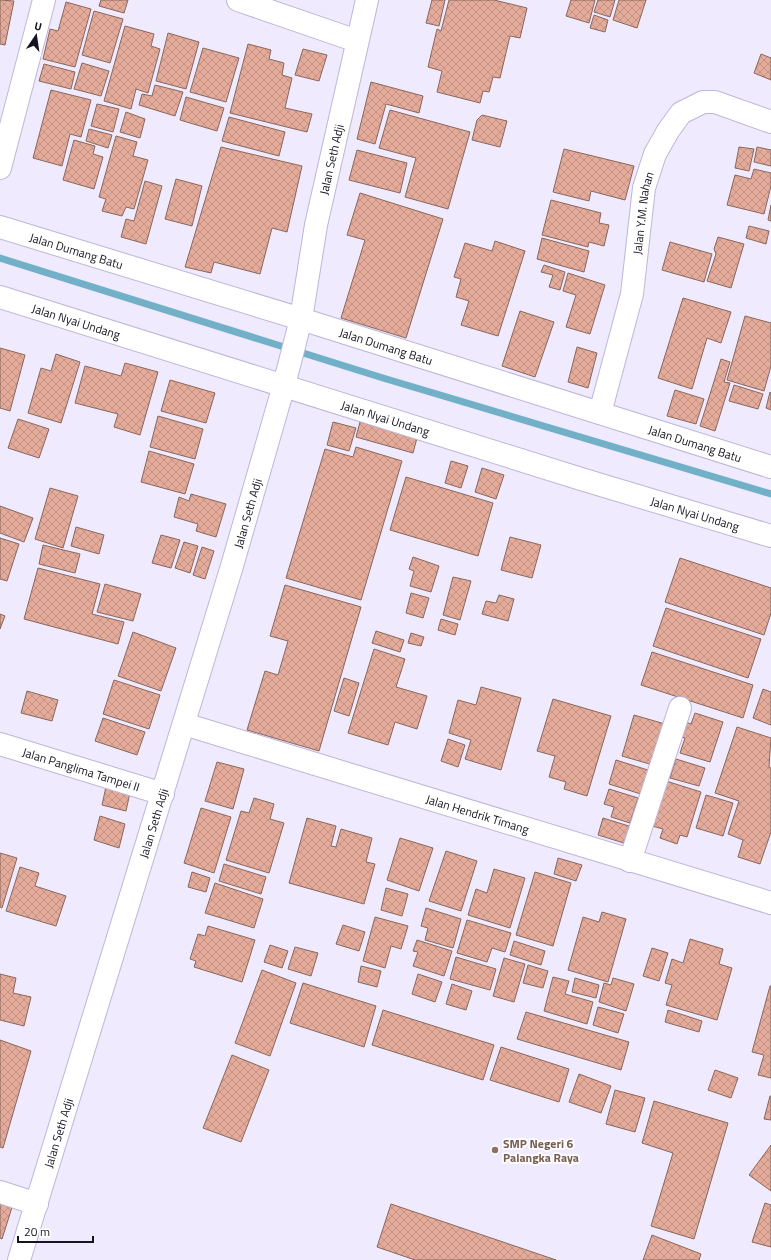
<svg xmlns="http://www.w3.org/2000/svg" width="771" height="1260" font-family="'Titillium Web',sans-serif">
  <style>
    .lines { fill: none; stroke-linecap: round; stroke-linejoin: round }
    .stream { stroke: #71b0c6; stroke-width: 7 }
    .building { fill: url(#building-cross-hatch); stroke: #88675d }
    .minor-casing { stroke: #beb6d6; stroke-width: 24 }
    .minor { stroke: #fff; stroke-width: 22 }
    .education-dot { fill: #8d6e63; stroke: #fff; stroke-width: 1.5 }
    .labels { text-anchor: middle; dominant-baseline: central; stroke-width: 3.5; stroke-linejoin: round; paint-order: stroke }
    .street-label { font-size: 12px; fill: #17141f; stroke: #fff }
    .education-label { font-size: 12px; font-weight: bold; fill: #785e54; stroke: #fff; text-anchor: start }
  </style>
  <defs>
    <pattern id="building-cross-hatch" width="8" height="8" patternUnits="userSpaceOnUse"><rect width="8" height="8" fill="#e5ab9a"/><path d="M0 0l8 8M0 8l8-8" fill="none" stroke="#c49284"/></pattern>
  </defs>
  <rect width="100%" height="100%" fill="#efeafe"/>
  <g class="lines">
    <path class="stream" d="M0 258 383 378 771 494"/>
  </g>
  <path class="building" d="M0 0 14 1 5 45 0 44Z
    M101 0H128L124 13 99 6Z
    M432 0H445L439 26 426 23Z
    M449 0H494L527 8 520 38 510 36 500 78 493 77 489 92 483 91 480 103 437 92 442 71 428 67 437 29 441 31Z
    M571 0H595L589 23 566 16Z
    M598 0H615L610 17 594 12Z
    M619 0H646L637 28 613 20Z
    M66 2 91 9 75 67 43 59 50 29 58 31Z
    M94 11 123 19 110 63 82 55Z
    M594 15 608 20 605 32 590 28Z
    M125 26 154 34 151 46 160 49 148 93 136 89 131 109 104 101Z
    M168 33 199 42 186 89 156 81Z
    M248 44 271 50 269 59 284 63 282 75 292 78 285 108 312 114 307 132 230 113Z
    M203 48 239 58 226 102 190 92Z
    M303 49 327 55 319 81 295 75Z
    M761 54 771 58V80L754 73Z
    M82 63 109 71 101 96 74 89Z
    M44 64 75 72 71 89 39 81Z
    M371 82 423 96 419 113 386 104 375 144 357 139Z
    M155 85 183 92 175 116 139 105 142 94 152 96Z
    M51 90 91 100 81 137 70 134 62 166 33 158Z
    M186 97 224 108 217 131 180 120Z
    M97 104 119 109 113 132 91 126Z
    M390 110 470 132 448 209 405 197 416 158 379 148Z
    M126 112 145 119 140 138 120 132Z
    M482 115 507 121 500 147 472 140 477 120Z
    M229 117 285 132 279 156 222 141Z
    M89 129 112 135 108 148 86 141Z
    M116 136 137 142 133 156 148 160 134 209 126 207 122 216 102 211 106 199 99 197Z
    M74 140 95 146 93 154 103 157 94 189 63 180Z
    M221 147 302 166 287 232 272 228 260 274 214 262 211 273 185 267Z
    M739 147 754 149 749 171 735 168Z
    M757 147 771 150V166L754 162Z
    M564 149 634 166 625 200 591 191 589 201 553 192Z
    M357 150 407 163 400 193 349 180Z
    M754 169 771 173V186L764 214 727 205 735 175 751 179Z
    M176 179 202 186 192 226 165 219Z
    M145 181 162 186 146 244 121 237 126 219 134 221Z
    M360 193 443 219 406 338 341 318 365 240 347 235Z
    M551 200 601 213 599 223 609 225 604 246 589 242 588 247 542 235Z
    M771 205V221L768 220Z
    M749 226 769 231 766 244 746 238Z
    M718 237 744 244 731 288 707 281 716 254 714 249Z
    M542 238 589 251 584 272 537 259Z
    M495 241 525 251 498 336 461 325 469 301 456 297 461 279 454 277 465 243 492 251Z
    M670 242 712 254 704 282 662 270Z
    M544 265 565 272 560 290 549 287 553 275 541 272Z
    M568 273 605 285 590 334 566 327 576 295 563 291Z
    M683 298 731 312 721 343 707 338 692 389 658 378Z
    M520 311 554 322 535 377 502 366Z
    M745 316 771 323V366L764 391 727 380Z
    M577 347 597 353 588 388 568 382Z
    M0 348 25 355 10 411 0 408Z
    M56 354 80 362 61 423 28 413 41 368 51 371Z
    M721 359 730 362 724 382 730 383 715 431 700 426Z
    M125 363 158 372 140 435 114 427 118 414 75 403 85 366 121 376Z
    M170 380 215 393 206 423 161 411Z
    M734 385 763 394 758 409 729 401Z
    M675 390 704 399 696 424 667 416Z
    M770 392 771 393V410L766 408Z
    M158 416 203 429 195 459 150 447Z
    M18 419 49 429 39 458 8 448Z
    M333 422 356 428 349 451 327 445Z
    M360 422 417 438 413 453 356 437Z
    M356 447 402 461 361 600 286 578 325 449 353 457Z
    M149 451 194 464 185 494 141 482Z
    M451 461 468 466 461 488 445 483Z
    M482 468 504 475 496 499 475 492Z
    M406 477 493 503 478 556 390 530Z
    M50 488 78 496 63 548 35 539Z
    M191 494 226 504 216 537 196 531 198 524 174 517 179 497 189 501Z
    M0 506 33 518 24 542 0 533Z
    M76 527 104 535 99 554 71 546Z
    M161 535 180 540 171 568 152 563Z
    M510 537 541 545 532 578 501 570Z
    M0 538 19 544 7 581 0 579Z
    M184 542 198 546 190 573 175 568Z
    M43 545 80 554 75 573 39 564Z
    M202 547 214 551 205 579 193 575Z
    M413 557 439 566 431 592 410 586 414 571 409 569Z
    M680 558 771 588V613L764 635 665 602Z
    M38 568 100 584 92 614 124 622 118 644 24 619Z
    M453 577 471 581 460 620 443 615Z
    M105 584 141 594 133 621 97 612Z
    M285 585 361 607 319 751 247 730 265 671 278 675 288 641 270 636Z
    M411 593 429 598 423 618 406 613Z
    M499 595 514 599 508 621 482 614 486 601 496 603Z
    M666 608 761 639 748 678 653 646Z
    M0 614 5 616 0 629Z
    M441 619 458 624 455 635 438 630Z
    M376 631 404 640 400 652 372 643Z
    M133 632 176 648 161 691 118 676Z
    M411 633 424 637 421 646 408 643Z
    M374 649 405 659 396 687 427 696 417 729 395 722 388 745 348 733Z
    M652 652 753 685 743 718 641 685Z
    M344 678 359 683 349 716 334 711Z
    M114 680 160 695 149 729 103 714Z
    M481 687 521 698 501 770 465 759 471 740 449 733 458 700 476 705Z
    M763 689 771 692V725L753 718Z
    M27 691 58 700 52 721 21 713Z
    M553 699 611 716 587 796 564 789 566 782 549 777 555 756 537 751Z
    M695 713 723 722 710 762 680 753 685 738 678 736 683 721 691 724Z
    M634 715 665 724 653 765 622 756Z
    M103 718 145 732 137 755 95 741Z
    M737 727 771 738 769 767 771 768V832L760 864 738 857 743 840 728 834 739 801 715 793Z
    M448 739 465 745 458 767 441 761Z
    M676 759 705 768 699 786 670 778Z
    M616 760 651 771 644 795 609 784Z
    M217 762 244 769 233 809 205 801Z
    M666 781 701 792 687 837 680 835 677 844 660 838 663 829 652 826Z
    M107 782 131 788 126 811 102 805Z
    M609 789 638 798 630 823 611 817 614 807 604 804Z
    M706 795 733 803 723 836 696 828Z
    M254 798 274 804 270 819 284 823 269 873 226 860 241 811 249 813Z
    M201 808 231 817 214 873 184 863Z
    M100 816 125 824 119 848 94 840Z
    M307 818 336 826 331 846 336 847 341 829 372 838 366 862 375 864 364 904 289 883Z
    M603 818 632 827 627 844 598 835Z
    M400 838 433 848 419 891 387 880Z
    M446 851 477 861 461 911 429 901Z
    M0 853 17 858 2 908 0 907Z
    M558 858 582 865 576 881 554 874Z
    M224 864 266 877 261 894 219 881Z
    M20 867 39 873 35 886 66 896 56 926 6 911Z
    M494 869 525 878 510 928 468 915 476 889 487 893Z
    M192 872 210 878 206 892 188 887Z
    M535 872 571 883 553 946 516 935Z
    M215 883 263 899 254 928 205 913Z
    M386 888 408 894 402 916 381 910Z
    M426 908 461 919 453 948 425 940 428 928 421 926Z
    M602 912 626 919 608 982 568 970 583 917 599 922Z
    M375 917 408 926 401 949 391 946 385 968 363 961Z
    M467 920 511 933 505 952 492 948 487 962 457 953Z
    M343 925 365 932 359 951 336 944Z
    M208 926 255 940 242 982 194 967 196 961 190 959 198 934 205 936Z
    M690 939 723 949 719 964 732 968 717 1020 666 1005 672 985 665 983 672 959 683 963Z
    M417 940 452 951 444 976 413 966 418 952 413 951Z
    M514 941 545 951 541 965 510 955Z
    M270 945 288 951 282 968 264 962Z
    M295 947 318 953 311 976 288 969Z
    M652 948 668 953 659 981 643 976Z
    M456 957 496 969 490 990 450 979Z
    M504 958 525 964 514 1002 493 996Z
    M528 965 548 971 543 988 523 983Z
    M361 966 381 971 377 987 358 982Z
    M262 970 296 983 270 1056 235 1043Z
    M0 974 16 978 13 993 31 997 24 1026 0 1020Z
    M418 974 442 982 435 1002 412 994Z
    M553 977 569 981 565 994 593 1002 587 1024 544 1011Z
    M575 978 599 985 596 998 572 992Z
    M613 978 634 984 626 1011 599 1002 604 983 611 985Z
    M303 983 376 1006 364 1047 290 1023Z
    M452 984 472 991 466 1010 446 1004Z
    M770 986H771V1078L758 1075 764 1055 752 1052Z
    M598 1007 624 1014 618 1033 593 1025Z
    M383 1010 494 1045 483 1080 372 1045Z
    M668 1010 702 1021 699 1032 665 1022Z
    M526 1012 629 1042 621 1070 517 1039Z
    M0 1040 31 1051 3 1148 0 1147Z
    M501 1047 569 1069 559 1102 490 1080Z
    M232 1055 269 1070 241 1142 203 1128Z
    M715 1070 738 1078 731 1098 708 1090Z
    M579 1074 611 1086 601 1113 569 1102Z
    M615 1090 645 1098 635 1132 606 1124Z
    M770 1096H771V1120L764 1119Z
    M654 1101 728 1123 694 1239 651 1226 673 1153 642 1143Z
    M771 1145V1191L749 1175Z
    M0 1197 14 1201 2 1239 0 1238Z
    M765 1203 771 1205V1247L752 1242Z
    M391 1204 556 1260H415L377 1247Z
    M652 1235 701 1254 699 1260H643Z"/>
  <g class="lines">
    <defs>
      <g id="minor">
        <path d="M238 0 357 41"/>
        <path d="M0 168 44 0"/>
        <path id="s1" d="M0 227 301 319 771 467"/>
        <path id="s2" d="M0 297 581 479 771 536"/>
        <path id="s3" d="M600 413 632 294 644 188 655 154 668 131 681 113 703 102H715L771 122"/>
        <path id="s4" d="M184 724 771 903"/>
        <path id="s5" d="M0 744 163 794"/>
        <path d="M630 861 680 708"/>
        <path d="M0 1192 37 1204"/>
        <path id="s6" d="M19 1260 232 566 284 385 301 319 316 225 367 0"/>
      </g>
    </defs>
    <use href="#minor" class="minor-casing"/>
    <use href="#minor" class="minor"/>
  </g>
  <circle class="education-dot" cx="495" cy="1150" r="4"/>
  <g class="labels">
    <g class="street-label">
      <text stroke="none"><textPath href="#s6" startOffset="1145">Jalan Seth Adji</textPath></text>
      <text stroke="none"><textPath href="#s3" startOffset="205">Jalan Y.M. Nahan</textPath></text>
      <text stroke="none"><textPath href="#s1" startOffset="80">Jalan Dumang Batu</textPath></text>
      <text stroke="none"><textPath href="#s2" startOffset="80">Jalan Nyai Undang</textPath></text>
      <text stroke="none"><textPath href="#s1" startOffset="404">Jalan Dumang Batu</textPath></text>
      <text stroke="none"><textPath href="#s2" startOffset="404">Jalan Nyai Undang</textPath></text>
      <text stroke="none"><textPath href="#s1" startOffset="728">Jalan Dumang Batu</textPath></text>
      <text stroke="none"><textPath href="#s6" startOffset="781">Jalan Seth Adji</textPath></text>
      <text stroke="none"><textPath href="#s2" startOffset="728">Jalan Nyai Undang</textPath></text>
      <text stroke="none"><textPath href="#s5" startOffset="85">Jalan Panglima Tampei II</textPath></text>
      <text stroke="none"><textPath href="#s4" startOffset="307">Jalan Hendrik Timang</textPath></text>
      <text stroke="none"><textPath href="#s6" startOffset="457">Jalan Seth Adji</textPath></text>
      <text stroke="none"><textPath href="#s6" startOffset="133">Jalan Seth Adji</textPath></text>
    </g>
    <g class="education-label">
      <text x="503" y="1143">SMP Negeri 6<tspan x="503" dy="14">Palangka Raya</tspan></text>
    </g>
  </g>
  <g transform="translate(36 36) rotate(13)" stroke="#ffffff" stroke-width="3" paint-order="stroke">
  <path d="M0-3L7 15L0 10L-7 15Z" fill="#17141f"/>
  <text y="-6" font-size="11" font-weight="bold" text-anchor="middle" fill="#17141f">U</text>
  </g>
  <path d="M18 1236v6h75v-6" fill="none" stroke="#17141f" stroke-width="2"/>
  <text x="24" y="1236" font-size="12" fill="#17141f" stroke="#ffffff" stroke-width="3" paint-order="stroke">20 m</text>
</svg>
